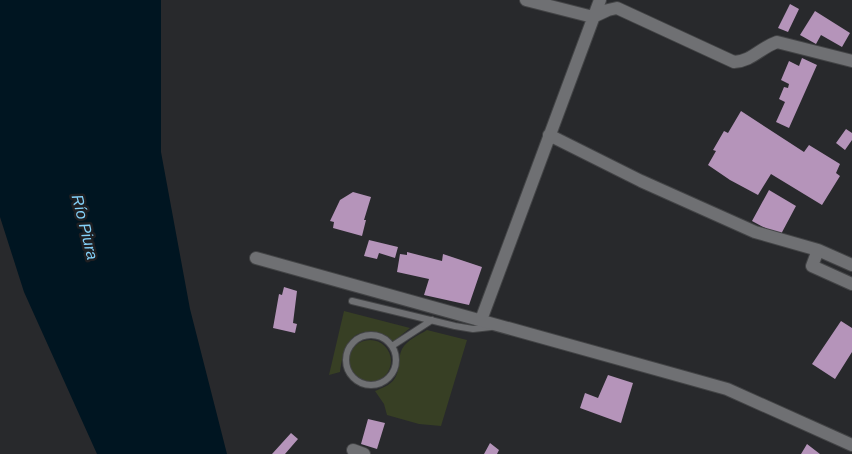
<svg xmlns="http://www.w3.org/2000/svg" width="852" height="454" font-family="Helvetica,sans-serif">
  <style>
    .grass { fill: #373f24 }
    .water { fill: #001521 }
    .building { fill: #b594ba }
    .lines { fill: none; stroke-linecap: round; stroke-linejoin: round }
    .lane-casing { stroke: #434446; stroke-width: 8 }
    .street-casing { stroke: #434446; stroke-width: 14 }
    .lane { stroke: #6f7073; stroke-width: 6 }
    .street { stroke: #6f7073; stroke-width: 12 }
    .labels { text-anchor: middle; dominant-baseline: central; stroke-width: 5; stroke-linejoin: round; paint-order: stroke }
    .water-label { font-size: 16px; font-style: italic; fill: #83d0f8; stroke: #1e1f22 }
  </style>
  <rect width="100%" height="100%" fill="#28292c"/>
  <path class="grass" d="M344 311 410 328 394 341C388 340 384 335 377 333 348 327 343 351 340 372L329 375Z
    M427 330 467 340 441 426 419 424 387 415 384 404 375 391C390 385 397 382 399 364 399 359 400 353 402 349 407 340 419 335 427 330Z
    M349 361a21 21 0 1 1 42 0a21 21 0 1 1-42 0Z"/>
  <path class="water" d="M0 0H161V152L190 309 227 454H97L24 292 0 217Z"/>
  <path class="building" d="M790 4 799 9 788 32 778 28Z
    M815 11 850 33 842 47 821 35 816 44 800 35Z
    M802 58 817 65 789 128 776 122 785 102 779 99 784 87 788 88 789 84 781 80 789 61 799 66Z
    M741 111 804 152 809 145 840 164 836 173 840 176 822 205 771 174 758 195 730 180 708 165 716 151 713 150 724 131 728 133Z
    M846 129 852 133V140L845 150 836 143Z
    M769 190 796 206 780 236 752 221Z
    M353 192 371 197 364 220H366L362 236 333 228 334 222 330 221 340 200Z
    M369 240 398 247 395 258 379 253 377 259 364 256Z
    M407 252 442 261 443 254 482 267 469 305 424 295 429 279 397 272 400 254 407 255Z
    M284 287 297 291 293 323 297 324 295 333 273 328 279 294 282 295Z
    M841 321 852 328V352L835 379 812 364Z
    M608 375 633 383 621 423 580 408 585 393 598 398Z
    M368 419 385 423 377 449 361 444Z
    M291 433 298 439 285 454H272Z
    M490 443 499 450 497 454H484Z
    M807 444 820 454H801Z"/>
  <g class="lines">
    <defs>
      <path id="lane" d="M352 301 455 326 473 329 491 327
        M346 360a25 25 0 1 1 50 0a25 25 0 1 1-50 0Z
        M392 346 432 320"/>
      <path id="street" d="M526 0 593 17 608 10 617 8 734 62C752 61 760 48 777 42L852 61
        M549 135 641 181 755 232 818 250 852 265
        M818 250 812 266 852 284
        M256 258 727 389 852 445
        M481 320 600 0
        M353 450 364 454"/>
    </defs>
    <use href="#lane" class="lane-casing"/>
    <use href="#street" class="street-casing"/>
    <use href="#lane" class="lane"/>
    <use href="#street" class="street"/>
  </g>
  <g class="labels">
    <g class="water-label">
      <text transform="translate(85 227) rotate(76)">Río Piura</text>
    </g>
  </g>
</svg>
